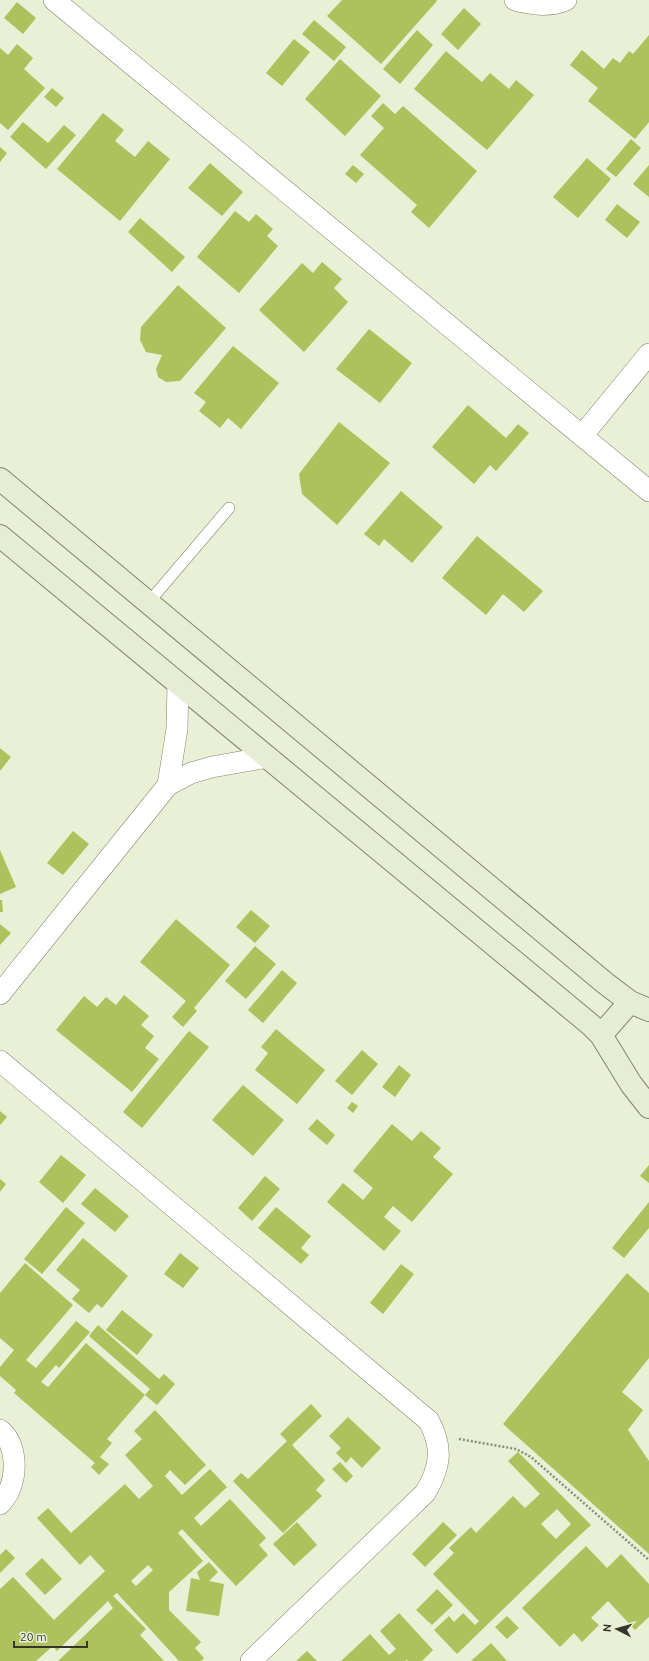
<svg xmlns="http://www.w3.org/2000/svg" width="649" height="1661" font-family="Ubuntu,sans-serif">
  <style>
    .building { fill: #aec15d; fill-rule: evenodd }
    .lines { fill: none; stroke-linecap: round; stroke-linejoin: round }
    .service-casing { stroke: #80856e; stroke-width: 12 }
    .minor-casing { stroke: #80856e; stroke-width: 22 }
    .secondary-casing { stroke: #80856e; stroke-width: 24 }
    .path { stroke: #898d7b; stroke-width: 2.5; stroke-dasharray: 2 2; stroke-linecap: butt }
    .service { stroke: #fff; stroke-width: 11 }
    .minor { stroke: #fff; stroke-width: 21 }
    .secondary { stroke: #e7ecd5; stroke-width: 22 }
  </style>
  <rect width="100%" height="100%" fill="#e9f0d5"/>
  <path class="building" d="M342 0H436L437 1 381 64 327 16Z
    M17 2 36 18 23 34 4 18Z
    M464 8 481 24 458 50 441 34Z
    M314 20 346 47 334 61 302 34Z
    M417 30 433 45 400 84 383 69Z
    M649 35V122L635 139 588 101 598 88 570 65 582 50 604 69 613 58 620 63 629 51 633 54Z
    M294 39 310 52 282 86 266 73Z
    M17 44 33 58 24 69 45 88 8 130 0 123V48L8 55Z
    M446 51 482 82 490 73 509 89 516 80 534 95 487 150 414 89Z
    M340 59 381 96 345 136 305 99Z
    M52 88 64 98 56 107 44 97Z
    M383 103 395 114 403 106 477 171 429 228 411 212 417 205 360 155 384 128 371 116Z
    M103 113 124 130 115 141 135 157 148 141 170 159 120 221 57 169Z
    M23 122 48 143 64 125 76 135 46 169 10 137Z
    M631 139 641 148 616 177 606 169Z
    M0 147 7 153 0 162Z
    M587 158 611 179 578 218 553 197Z
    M210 163 243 192 222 216 188 188Z
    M353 165 364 174 356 183 345 174Z
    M649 165V197L633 184Z
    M617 204 640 222 627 238 605 220Z
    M235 211 249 222 256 214 273 229 267 236 278 246 239 293 197 257Z
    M140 218 185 257 172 272 128 232Z
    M322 262 342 279 334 288 348 302 304 352 259 310 302 263 313 273Z
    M178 285 226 328 180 381 166 382 158 377 156 369 162 355 146 352 140 340 141 327Z
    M369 329 412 363 380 403 336 369Z
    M233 346 279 383 241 429 228 418 220 428 199 411 206 402 194 393Z
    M468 405 506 438 518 424 529 433 496 471 490 465 474 484 432 447Z
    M339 422 390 463 337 525 302 494 299 474Z
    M401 491 443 527 412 563 384 539 379 546 364 534Z
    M477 536 543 591 524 612 503 594 486 615 442 578Z
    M0 748 11 757 0 771Z
    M73 831 89 844 63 875 47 863Z
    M0 850 16 887 0 894Z
    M0 900H2L3 912H0Z
    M251 910 270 926 255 943 236 927Z
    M176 919 230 965 194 1008 197 1011 183 1027 172 1017 186 1001 140 962Z
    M0 924 11 933 0 945Z
    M255 946 276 964 246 999 225 981Z
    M282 970 297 983 263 1023 248 1010Z
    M124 995 149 1016 141 1025 154 1036 145 1048 159 1059 132 1092 56 1030 84 996 97 1007 106 997 116 1005Z
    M276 1029 325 1070 297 1104 255 1070 268 1053 261 1047Z
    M189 1031 209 1047 142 1128 123 1112Z
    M362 1050 378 1064 352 1095 335 1081Z
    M399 1065 411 1075 395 1097 382 1087Z
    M243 1085 284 1120 253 1156 212 1120Z
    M352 1102 358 1106 353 1113 347 1108Z
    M0 1111 7 1117 0 1125Z
    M317 1119 335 1135 327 1145 308 1129Z
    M392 1124 412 1141 421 1131 441 1148 433 1157 453 1174 412 1222 393 1206 384 1217 401 1231 384 1251 327 1202 343 1183 363 1200 373 1188 353 1171Z
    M61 1155 86 1175 63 1203 39 1182Z
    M649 1165V1183L640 1176Z
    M265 1176 280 1189 252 1221 238 1208Z
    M0 1179 6 1184 0 1192Z
    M95 1188 129 1216 115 1232 81 1204Z
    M649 1202V1228L624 1258 612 1248Z
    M66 1207 85 1223 42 1274 24 1259Z
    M276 1207 311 1236 301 1248 309 1255 301 1264 258 1228Z
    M83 1238 128 1276 102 1308 97 1304 89 1313 72 1299 80 1290 56 1270Z
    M180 1253 199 1268 183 1288 164 1274Z
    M25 1263 73 1305 26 1360 36 1368 76 1321 90 1332 59 1368 56 1365 41 1382 48 1387 86 1343 145 1395 150 1389 89 1336 98 1325 159 1379 164 1374 175 1384 157 1405 145 1395 107 1439 112 1443 100 1457 109 1464 99 1475 91 1467 95 1463 14 1393 16 1390 0 1376V1367L14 1350 0 1338V1293Z
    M401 1264 414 1274 383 1314 370 1303Z
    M627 1273 649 1293V1358L622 1392 643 1410 628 1430 649 1461V1554L503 1424Z
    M122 1310 153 1335 137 1355 106 1330Z
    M311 1404 322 1416 292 1445 325 1480 316 1490 322 1496 283 1533 233 1481 241 1473 248 1479 287 1441 280 1434Z
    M155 1410 206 1465 185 1485 170 1470 165 1476 182 1495 210 1469 227 1487 194 1518 201 1526 230 1499 266 1538 259 1545 268 1555 236 1586 182 1529 178 1533 203 1561 169 1592V1610L201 1642 195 1648 204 1658 201 1661H179L117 1593 113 1596 146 1629 140 1635 164 1661H58L113 1608 108 1601 57 1651 53 1646 36 1661H0V1589L13 1577 54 1620 105 1571 90 1555 80 1565 37 1518 48 1508 71 1533 125 1484 139 1499 153 1486 125 1455 142 1439 134 1431ZM148 1565 153 1570 136 1586 131 1581Z
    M348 1417 381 1448 362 1468 351 1457 346 1463 336 1453 341 1448 329 1436Z
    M518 1452 591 1525 565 1549 457 1654 434 1630 449 1616 454 1622 463 1613 475 1625 479 1621 433 1574 454 1553 449 1548 471 1527 476 1533 513 1496 525 1508 540 1494 508 1461ZM557 1509 571 1524 556 1539 541 1524Z
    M340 1462 353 1476 346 1483 332 1469Z
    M297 1522 317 1545 294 1566 273 1544Z
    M443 1522 457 1535 425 1567 412 1554Z
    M586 1546 607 1568 621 1554 649 1584V1617L635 1630 608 1601 591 1618 599 1625 582 1642 574 1633 560 1647 522 1608Z
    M6 1549 15 1558 0 1573V1555Z
    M42 1558 62 1579 45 1595 25 1574Z
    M209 1562 218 1572 209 1581 224 1584 219 1616 186 1611 191 1578 200 1580 197 1572Z
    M437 1589 453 1605 432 1625 416 1610Z
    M399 1613 433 1650 422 1661H408L407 1660 405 1661H341L370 1634 389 1655 396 1649 380 1631Z
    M507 1616 519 1628 507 1639 495 1627Z
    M491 1643 507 1661H471Z
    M307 1651 317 1661H296Z"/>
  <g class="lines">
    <defs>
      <path id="service" d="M149 602 229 508"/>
      <path id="minor" d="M54 0 649 491
        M515 0C532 5 549 7 566 0
        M582 436 649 354
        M168 785 191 773 212 767 268 757
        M0 994 168 785 177 729 178 684
        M0 1061 429 1421C443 1448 441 1467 425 1493L251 1661
        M0 1430C17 1444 17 1473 9 1491 7 1496 3 1500 0 1504"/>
      <path id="secondary" d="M0 479 605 983 630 1002 649 1010
        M0 536 591 1025 601 1035 631 1084 649 1107
        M601 1035 630 1002"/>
    </defs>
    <use href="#service" class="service-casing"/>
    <use href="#minor" class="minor-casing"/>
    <use href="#secondary" class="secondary-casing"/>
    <path class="path" d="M459 1439 516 1449 531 1457 649 1560"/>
    <use href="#service" class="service"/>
    <use href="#minor" class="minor"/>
    <use href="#secondary" class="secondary"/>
  </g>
  <g transform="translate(617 1629) rotate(276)" stroke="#e9f0d5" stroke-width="3" paint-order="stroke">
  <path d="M0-3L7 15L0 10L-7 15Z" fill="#34362c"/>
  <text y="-6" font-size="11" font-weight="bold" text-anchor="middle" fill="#34362c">N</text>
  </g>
  <path d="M14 1641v6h73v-6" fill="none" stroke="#34362c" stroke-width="2"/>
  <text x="20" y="1641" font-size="12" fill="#34362c" stroke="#e9f0d5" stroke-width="3" paint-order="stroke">20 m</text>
</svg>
